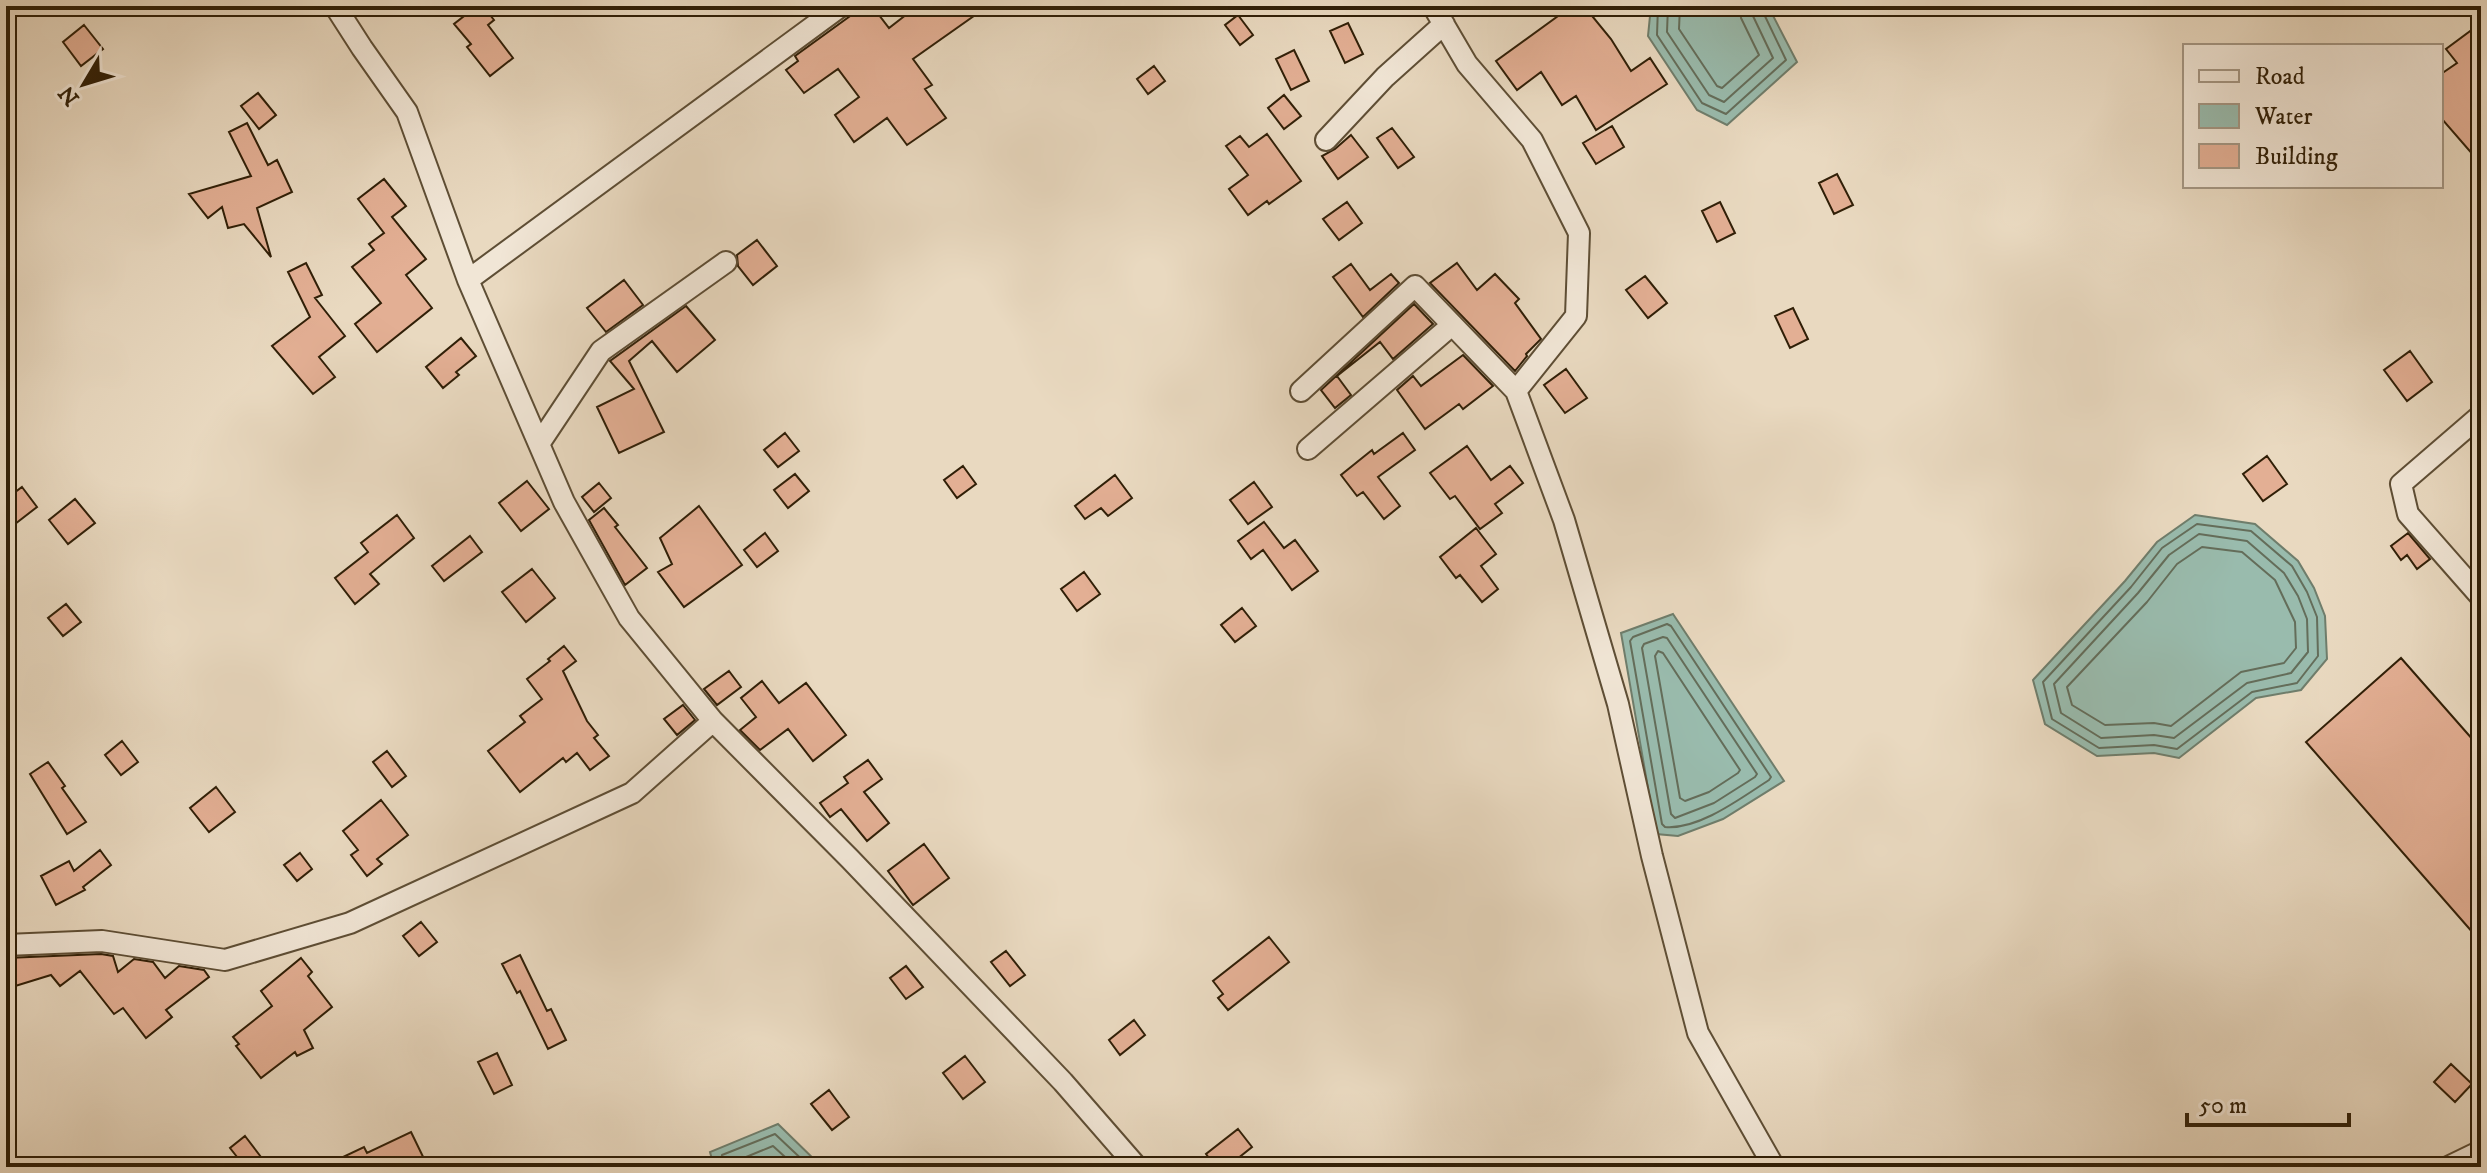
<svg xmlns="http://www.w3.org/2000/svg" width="2487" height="1173" font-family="'IM FELL DW Pica',serif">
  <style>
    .water { fill: #99bbad; stroke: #6f7d6b; stroke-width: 2 }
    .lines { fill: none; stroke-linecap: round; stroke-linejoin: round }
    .shore { stroke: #646d5a; stroke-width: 2 }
    .building { fill: #e3af94; stroke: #301f07; stroke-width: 2 }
    .minor-casing { stroke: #5e4e35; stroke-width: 24 }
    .minor { stroke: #f1e6d6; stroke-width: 20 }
  </style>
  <rect width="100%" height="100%" fill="#e9d9c0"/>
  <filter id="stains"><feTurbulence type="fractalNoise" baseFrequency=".0025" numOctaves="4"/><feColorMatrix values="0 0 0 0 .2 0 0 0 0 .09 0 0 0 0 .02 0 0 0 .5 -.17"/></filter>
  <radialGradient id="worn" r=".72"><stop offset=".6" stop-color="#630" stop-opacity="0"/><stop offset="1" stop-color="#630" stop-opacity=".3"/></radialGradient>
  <path class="water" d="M1651 6H1768L1797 62 1727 125 1697 110 1648 36Z
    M2195 515 2255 524 2298 561 2314 588 2325 616 2327 659 2301 690 2256 698 2179 758 2154 753 2097 756 2045 724 2033 680 2125 581 2157 542Z
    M1673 614 1784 781 1723 819 1678 836 1656 834 1621 633Z
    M778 1124 822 1167H714L710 1152Z"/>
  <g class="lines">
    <path class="shore" d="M1658 6 1657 35 1702 103 1726 114 1786 60 1763 12 1762 6
      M1668 6 1667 32 1709 95 1724 102 1773 58 1753 16 1752 6
      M1680 6 1679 29 1717 86 1722 88 1759 55 1741 18 1740 6
      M2197 524 2251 531 2292 566 2307 592 2317 617 2318 656 2297 683 2252 692 2177 749 2154 745 2099 748 2052 719 2043 682 2131 587 2162 548Z
      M2199 534 2247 541 2284 573 2298 596 2307 619 2308 652 2291 673 2247 683 2174 738 2154 735 2101 738 2061 713 2054 684 2138 593 2169 555Z
      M2202 547 2242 552 2275 580 2295 622 2296 648 2284 663 2241 672 2171 726 2154 723 2105 725 2072 705 2067 687 2147 602 2177 564Z
      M1667 624 1671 626 1771 777 1769 780C1741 798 1699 830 1665 827L1662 824 1630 641 1633 637Z
      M1663 637 1667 638 1757 774 1755 777 1714 803 1675 818 1671 814 1642 648 1644 644Z
      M1658 651 1663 653 1740 770 1738 773 1709 792 1685 801 1680 798 1655 656Z
      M721 1167 722 1155 775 1134 810 1167
      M732 1167 734 1162 773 1146 796 1167"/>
  </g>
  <path class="building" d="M477 6H483L494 20 488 25 513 58 490 76 467 47 471 44 454 24Z
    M864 6H872L889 28 916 7 922 14 933 6H988L913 59 932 85 925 89 946 118 907 145 887 118 854 142 835 115 859 97 838 69 804 93 786 70 798 61 795 56Z
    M1551 6H1584L1611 39 1631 71 1650 58 1667 84 1596 130 1576 96 1562 105 1541 72 1517 90 1496 61 1558 16Z
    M1238 15 1253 35 1240 45 1225 25Z
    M1348 23 1363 54 1345 63 1330 31Z
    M2481 23V164L2441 118V74L2457 63 2446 49Z
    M84 25 103 49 81 66 63 42Z
    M1294 50 1309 81 1291 90 1276 59Z
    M1154 66 1165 81 1148 94 1137 79Z
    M258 93 276 115 259 129 241 106Z
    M1284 95 1301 116 1284 129 1268 108Z
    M247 123 268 165 277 160 292 192 257 208 271 257 244 224 228 228 222 207 208 218 189 194 251 176 229 132Z
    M1612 126 1624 147 1596 164 1583 143Z
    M1392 128 1414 157 1398 168 1377 138Z
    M1267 134 1301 181 1269 204 1267 201 1248 215 1229 189 1248 175 1226 146 1240 136 1249 147Z
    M1351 135 1368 157 1338 179 1322 156 1335 149Z
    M1837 174 1853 205 1834 214 1819 183Z
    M384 179 406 206 392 217 426 259 406 275 432 308 377 352 355 324 381 303 352 267 374 250 369 244 384 233 358 199Z
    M1347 202 1362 223 1339 240 1323 219Z
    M1720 202 1735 233 1717 242 1702 211Z
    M757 240 777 266 753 285 738 266 737 255Z
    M306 263 322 295 315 298 345 336 319 357 335 377 313 394 272 346 310 317 288 272Z
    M1457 263 1477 290 1495 274 1519 299 1515 303 1541 339 1526 354 1527 356 1515 371 1430 283Z
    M1351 264 1370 290 1391 274 1399 283 1363 317 1333 277Z
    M1645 276 1667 303 1648 318 1626 290Z
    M624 280 643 305 606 332 587 308Z
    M1414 304 1433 324 1393 359 1380 342 1337 376 1351 395 1335 408 1321 390Z
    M686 306 715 340 677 372 652 341 629 361 664 432 619 453 597 407 634 389 610 361Z
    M1793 308 1808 339 1790 348 1775 316Z
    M461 338 476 356 456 372 459 375 443 388 426 367Z
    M2410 351 2432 382 2407 401 2384 370Z
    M1463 355 1493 386 1463 409 1459 404 1425 429 1397 390 1413 376 1421 386Z
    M1566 369 1587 398 1565 413 1544 385Z
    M785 433 799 451 778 467 764 450Z
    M1403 433 1415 450 1378 477 1400 506 1384 519 1363 492 1357 496 1341 475 1372 450 1374 454Z
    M1467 446 1491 480 1510 466 1523 483 1495 504 1502 513 1480 529 1455 496 1450 499 1430 473Z
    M2267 456 2287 484 2263 501 2243 474Z
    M963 466 976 484 957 498 944 480Z
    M795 474 809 491 788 508 774 490Z
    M1115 475 1132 498 1108 516 1101 508 1085 519 1075 506Z
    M527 481 549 509 521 531 499 503Z
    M1254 482 1272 507 1248 524 1230 500Z
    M599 483 611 498 594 512 582 497Z
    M22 487 37 507 6 531V499Z
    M75 499 95 523 68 544 49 520Z
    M699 506 742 565 684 607 658 572 672 564 660 538Z
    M604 508 618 525 615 527 647 568 625 585 589 520Z
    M397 515 414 538 370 574 379 584 355 604 335 578 368 552 361 543Z
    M1264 522 1284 548 1295 540 1318 571 1292 590 1263 550 1251 559 1238 541Z
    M1476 528 1496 554 1481 566 1498 589 1482 602 1460 575 1456 578 1440 557Z
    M765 533 778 551 757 567 744 550Z
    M2408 533 2430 559 2417 569 2407 555 2401 560 2391 546Z
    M470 536 482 552 444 581 432 566Z
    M532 569 555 598 526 622 502 592Z
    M1084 572 1100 594 1077 611 1061 589Z
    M66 604 81 622 63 636 48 618Z
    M1242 608 1256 626 1235 642 1221 625Z
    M564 646 576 661 563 671 587 721 598 735 594 738 609 756 590 770 577 753 566 762 563 758 520 792 488 751 525 722 520 716 542 699 527 679 550 661 548 659Z
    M2401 658 2481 749V942L2306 742Z
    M729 671 741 687 717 705 704 689Z
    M762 681 779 703 806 683 846 735 813 761 788 729 760 750 740 730 756 717 741 698Z
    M683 705 695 720 677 735 664 719Z
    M122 741 138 762 121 775 105 755Z
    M387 751 406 776 392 787 373 762Z
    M868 760 882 779 864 792 889 823 867 841 841 809 830 817 820 803 848 783 844 777Z
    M48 762 65 786 62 788 86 822 67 834 30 774Z
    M216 787 235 812 209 832 190 808Z
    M381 800 408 835 377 859 382 864 367 876 351 855 358 850 343 831Z
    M924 844 949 878 913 905 888 871Z
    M100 850 111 865 83 887 85 890 56 905 41 876 69 861 74 871Z
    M300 853 312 869 297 881 284 865Z
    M421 922 437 942 419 956 403 936Z
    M1269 937 1289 962 1228 1010 1218 998 1223 994 1213 981Z
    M1006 951 1025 975 1010 986 991 962Z
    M101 954 113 956 118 972 134 959 153 962 165 978 179 966 204 970 209 977 166 1010 172 1017 146 1038 123 1008 114 1014 80 971 60 986 51 975 12 987 6 969V958Z
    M520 955 547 1011 551 1009 566 1040 548 1049 520 991 517 993 502 964Z
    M301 958 312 972 308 976 332 1007 304 1030 313 1048 297 1056 295 1052 261 1078 236 1046 239 1044 233 1037 272 1006 261 991Z
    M906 966 923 987 906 999 890 978Z
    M1134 1020 1145 1035 1120 1055 1109 1040Z
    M497 1053 512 1085 494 1094 478 1062Z
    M965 1056 985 1082 963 1099 943 1073Z
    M2451 1064 2472 1084 2455 1102 2434 1082Z
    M829 1090 849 1117 832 1130 811 1104Z
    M1238 1129 1252 1147 1227 1167H1216L1206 1154Z
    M411 1132 428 1167H322L364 1147 367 1153Z
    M245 1136 261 1157 269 1167H245L230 1148Z"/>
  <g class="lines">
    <defs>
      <path id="minor" d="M335 6 362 48 407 112 468 280 564 502 629 618 713 721 850 859 1063 1082 1137 1167
        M1433 6 1467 64 1532 140 1579 233 1576 316 1516 391 1564 520 1618 704 1652 856 1698 1033 1774 1167
        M1326 140 1385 77 1444 24
        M468 280 841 6
        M1301 391 1415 286 1516 391
        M2481 415 2401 484 2408 514 2481 597
        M539 444 601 351 726 262
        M1308 449 1452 325
        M6 945 102 941 225 960 350 923 632 793 713 721
        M2448 1167 2481 1151"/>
    </defs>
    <use href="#minor" class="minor-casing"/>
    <use href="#minor" class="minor"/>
  </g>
  <rect width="2487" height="1173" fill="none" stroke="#e9d9c0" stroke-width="32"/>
  <rect x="8" y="8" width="2471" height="1157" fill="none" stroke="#301f07" stroke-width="4"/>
  <rect x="16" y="16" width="2455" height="1141" fill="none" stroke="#301f07" stroke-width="2"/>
  <rect x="2183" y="44" width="260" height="144" fill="#f1e6d6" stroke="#a49683" stroke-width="2"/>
  <rect x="2199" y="70" width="40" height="12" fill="#f1e6d6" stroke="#a49683" stroke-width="2"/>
  <text x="2255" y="84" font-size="24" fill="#301f07">Road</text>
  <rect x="2199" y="104" width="40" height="24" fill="#99bbad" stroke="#a49683" stroke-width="2"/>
  <text x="2255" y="124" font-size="24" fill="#301f07">Water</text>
  <rect x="2199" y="144" width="40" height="24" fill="#e3af94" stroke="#a49683" stroke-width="2"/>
  <text x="2255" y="164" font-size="24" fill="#301f07">Building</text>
  <g transform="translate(84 84) rotate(232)" stroke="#f1e6d6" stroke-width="6" paint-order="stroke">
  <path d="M0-6L14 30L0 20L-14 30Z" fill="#301f07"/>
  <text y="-12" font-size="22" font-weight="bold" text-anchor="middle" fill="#301f07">N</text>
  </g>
  <path d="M2187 1113v12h162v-12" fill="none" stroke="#301f07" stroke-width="4"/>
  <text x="2199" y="1113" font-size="24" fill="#301f07" stroke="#f1e6d6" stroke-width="6" paint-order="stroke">50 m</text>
  <rect width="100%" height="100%" filter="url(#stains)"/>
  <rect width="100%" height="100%" fill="url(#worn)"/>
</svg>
